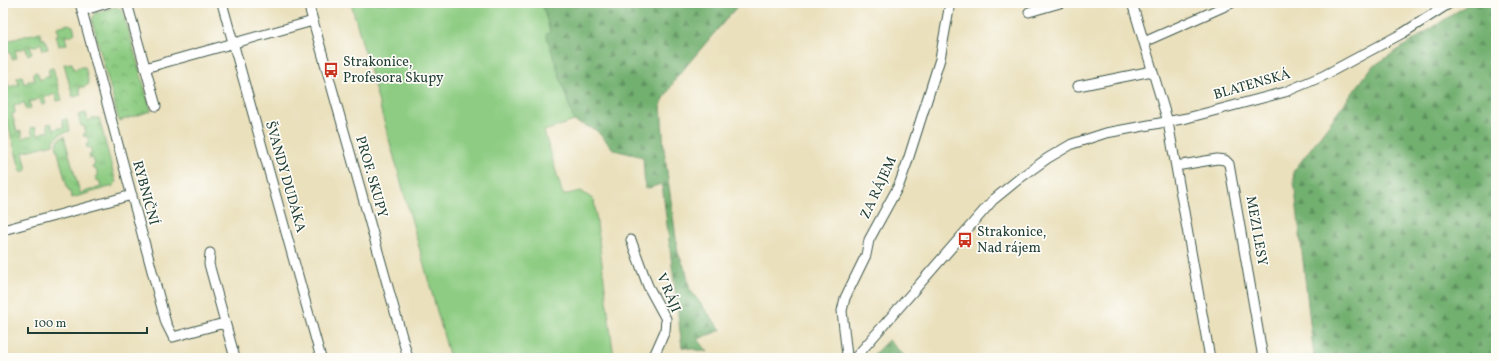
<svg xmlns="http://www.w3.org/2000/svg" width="1499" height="361" font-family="Vollkorn,serif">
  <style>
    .grass { fill: url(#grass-tufts); stroke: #56845b }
    .forest { fill: url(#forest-firs); stroke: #487652 }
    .park { fill: url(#park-crowns); stroke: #56845b }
    .garden { fill: #8dcc82; stroke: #56845b }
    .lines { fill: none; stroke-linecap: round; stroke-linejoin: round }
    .minor-casing { stroke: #3d5548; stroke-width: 11 }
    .minor { stroke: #fff; stroke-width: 9 }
    .labels { text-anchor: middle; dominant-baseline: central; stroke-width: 3.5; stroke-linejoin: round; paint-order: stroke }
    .poi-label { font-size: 14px; fill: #1f3d34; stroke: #fdfcf7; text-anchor: start }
    .street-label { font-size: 14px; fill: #1f3d34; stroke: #fdfcf7 }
  </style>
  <defs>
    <pattern id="grass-tufts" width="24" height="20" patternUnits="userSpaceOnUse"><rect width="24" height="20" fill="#8dcc82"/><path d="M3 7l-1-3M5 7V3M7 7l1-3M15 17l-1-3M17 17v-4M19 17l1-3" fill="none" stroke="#73a76b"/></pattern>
    <pattern id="forest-firs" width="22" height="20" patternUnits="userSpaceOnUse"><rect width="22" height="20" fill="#72b070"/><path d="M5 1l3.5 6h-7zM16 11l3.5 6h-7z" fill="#5d905d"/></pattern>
    <pattern id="park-crowns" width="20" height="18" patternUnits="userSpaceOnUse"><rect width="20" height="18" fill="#8dcc82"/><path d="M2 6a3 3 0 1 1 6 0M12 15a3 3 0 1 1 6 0" fill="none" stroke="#73a76b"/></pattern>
  </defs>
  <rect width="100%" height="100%" fill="#fdfcf7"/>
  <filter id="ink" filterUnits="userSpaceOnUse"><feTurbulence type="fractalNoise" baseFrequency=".025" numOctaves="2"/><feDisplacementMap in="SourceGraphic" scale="8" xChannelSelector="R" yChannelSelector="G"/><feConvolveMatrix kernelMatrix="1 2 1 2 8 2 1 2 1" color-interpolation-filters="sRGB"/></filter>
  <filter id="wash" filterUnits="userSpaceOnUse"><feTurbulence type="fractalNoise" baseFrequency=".012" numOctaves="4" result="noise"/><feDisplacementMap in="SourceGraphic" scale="16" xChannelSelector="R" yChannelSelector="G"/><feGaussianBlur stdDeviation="0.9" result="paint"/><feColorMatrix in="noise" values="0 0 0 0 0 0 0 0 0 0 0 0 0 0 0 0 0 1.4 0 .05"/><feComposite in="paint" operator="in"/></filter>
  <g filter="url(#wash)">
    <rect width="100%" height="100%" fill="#eae0bc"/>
    <path class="grass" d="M68 24 73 26 75 33 70 36H65L67 44 59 46 56 35H59L57 27Z
      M40 32 42 39H45L48 49 43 50 41 43 36 46H30L32 53 28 55 25 47 21 50H15L17 58 12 59 10 51 3 54V42Z
      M72 63 74 70 79 67H85L89 84 84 87H79L81 95 73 97 64 64Z
      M53 68 62 100 57 101 55 94 50 96 44 97 46 104 42 105 39 98 35 101H29L31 108 26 110 24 102 19 105H14L15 113 12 114 17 132 21 131 23 139 28 136H33L31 128 36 127 38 135 43 132H49L47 124 51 123 54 130 58 128H64L62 120 67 119 70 131C62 133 55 135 53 144L23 152 27 170 21 172 3 107V81L7 80 9 88 14 85H19L17 77 22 76 24 84 29 81H35L33 73 37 72 40 80 45 77H50L48 69Z
      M86 113 88 121 93 118H99L116 183 113 186 72 198 69 189 68 190 56 145 59 139 64 136 80 193 101 187 99 180H96L95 177 98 176 96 169H93L92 166 95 165 93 158 90 159 89 155 92 154 90 147 87 148 86 144H89L87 136 84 137 83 134 86 133 84 126H81L78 115Z"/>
    <path class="forest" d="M542 3H740L676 78 661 104 664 149 678 253 686 271 690 290 721 330 698 339 708 352 682 347 662 184 645 189 643 157 614 150 596 130 574 121 545 34 550 31Z
      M1470 3H1496V358H1314L1293 172 1372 67Z
      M888 340 907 358H870Z"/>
    <path class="park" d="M115 7 121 9 124 15 151 111 119 121 92 20 95 13Z"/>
    <path class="garden" d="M351 3H542L550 32 546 34 574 121 544 131 563 195 581 191 594 200 614 358H450Z"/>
  </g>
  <g filter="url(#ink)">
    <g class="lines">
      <defs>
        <path id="minor" d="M80 3 166 323 173 337 224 323
          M127 3 156 106
          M222 3 321 358
          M308 3 408 358
          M1132 3 1168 122 1210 358
          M82 11 107 3
          M1029 12 1060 3
          M1144 42 1232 3
          M145 68 313 21
          M1078 86 1152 71
          M1176 166 1217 159 1225 160 1229 164 1263 358
          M3 230 132 195
          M631 240 648 286 666 319 665 331 653 358
          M210 253 209 264 235 358
          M849 358 847 356 842 311 845 298 866 255 869 240 899 185 907 163 940 59 950 3
          M855 358 993 200 1020 178 1048 158 1072 144 1106 133 1187 118 1285 92 1323 76 1403 33 1450 3"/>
      </defs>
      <use href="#minor" class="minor-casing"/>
      <use href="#minor" class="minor"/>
    </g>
  </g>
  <defs>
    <symbol id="bus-bare" viewBox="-9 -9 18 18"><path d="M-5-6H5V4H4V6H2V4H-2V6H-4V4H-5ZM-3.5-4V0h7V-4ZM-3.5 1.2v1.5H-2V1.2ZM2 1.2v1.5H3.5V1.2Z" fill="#c8321e" stroke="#fdfcf7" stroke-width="2.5" paint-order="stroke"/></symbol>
  </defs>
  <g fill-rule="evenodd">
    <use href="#bus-bare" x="320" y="59" width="22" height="22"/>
    <use href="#bus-bare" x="954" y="229" width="22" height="22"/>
  </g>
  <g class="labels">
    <g class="poi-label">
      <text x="343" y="62">Strakonice,<tspan x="343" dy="16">Profesora Skupy</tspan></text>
      <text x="977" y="232">Strakonice,<tspan x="977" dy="16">Nad rájem</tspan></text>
    </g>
    <g class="street-label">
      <text transform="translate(1252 85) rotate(-16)">BLATENSKÁ</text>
      <text transform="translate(285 177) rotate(74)">ŠVANDY DUDÁKA</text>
      <text transform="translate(371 177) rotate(74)">PROF. SKUPY</text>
      <text transform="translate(879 188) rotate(-65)">ZA RÁJEM</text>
      <text transform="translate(145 193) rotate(75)">RYBNIČNÍ</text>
      <text transform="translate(1256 231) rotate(80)">MEZI LESY</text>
      <text transform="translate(668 293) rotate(67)">V RÁJI</text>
    </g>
  </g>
  <rect width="1499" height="361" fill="none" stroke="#fdfcf7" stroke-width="16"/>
  <path d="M28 327v6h119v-6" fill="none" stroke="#1f3d34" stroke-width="2"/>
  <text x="34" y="327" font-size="12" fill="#1f3d34" stroke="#fdfcf7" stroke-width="3" paint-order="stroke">100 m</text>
</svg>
